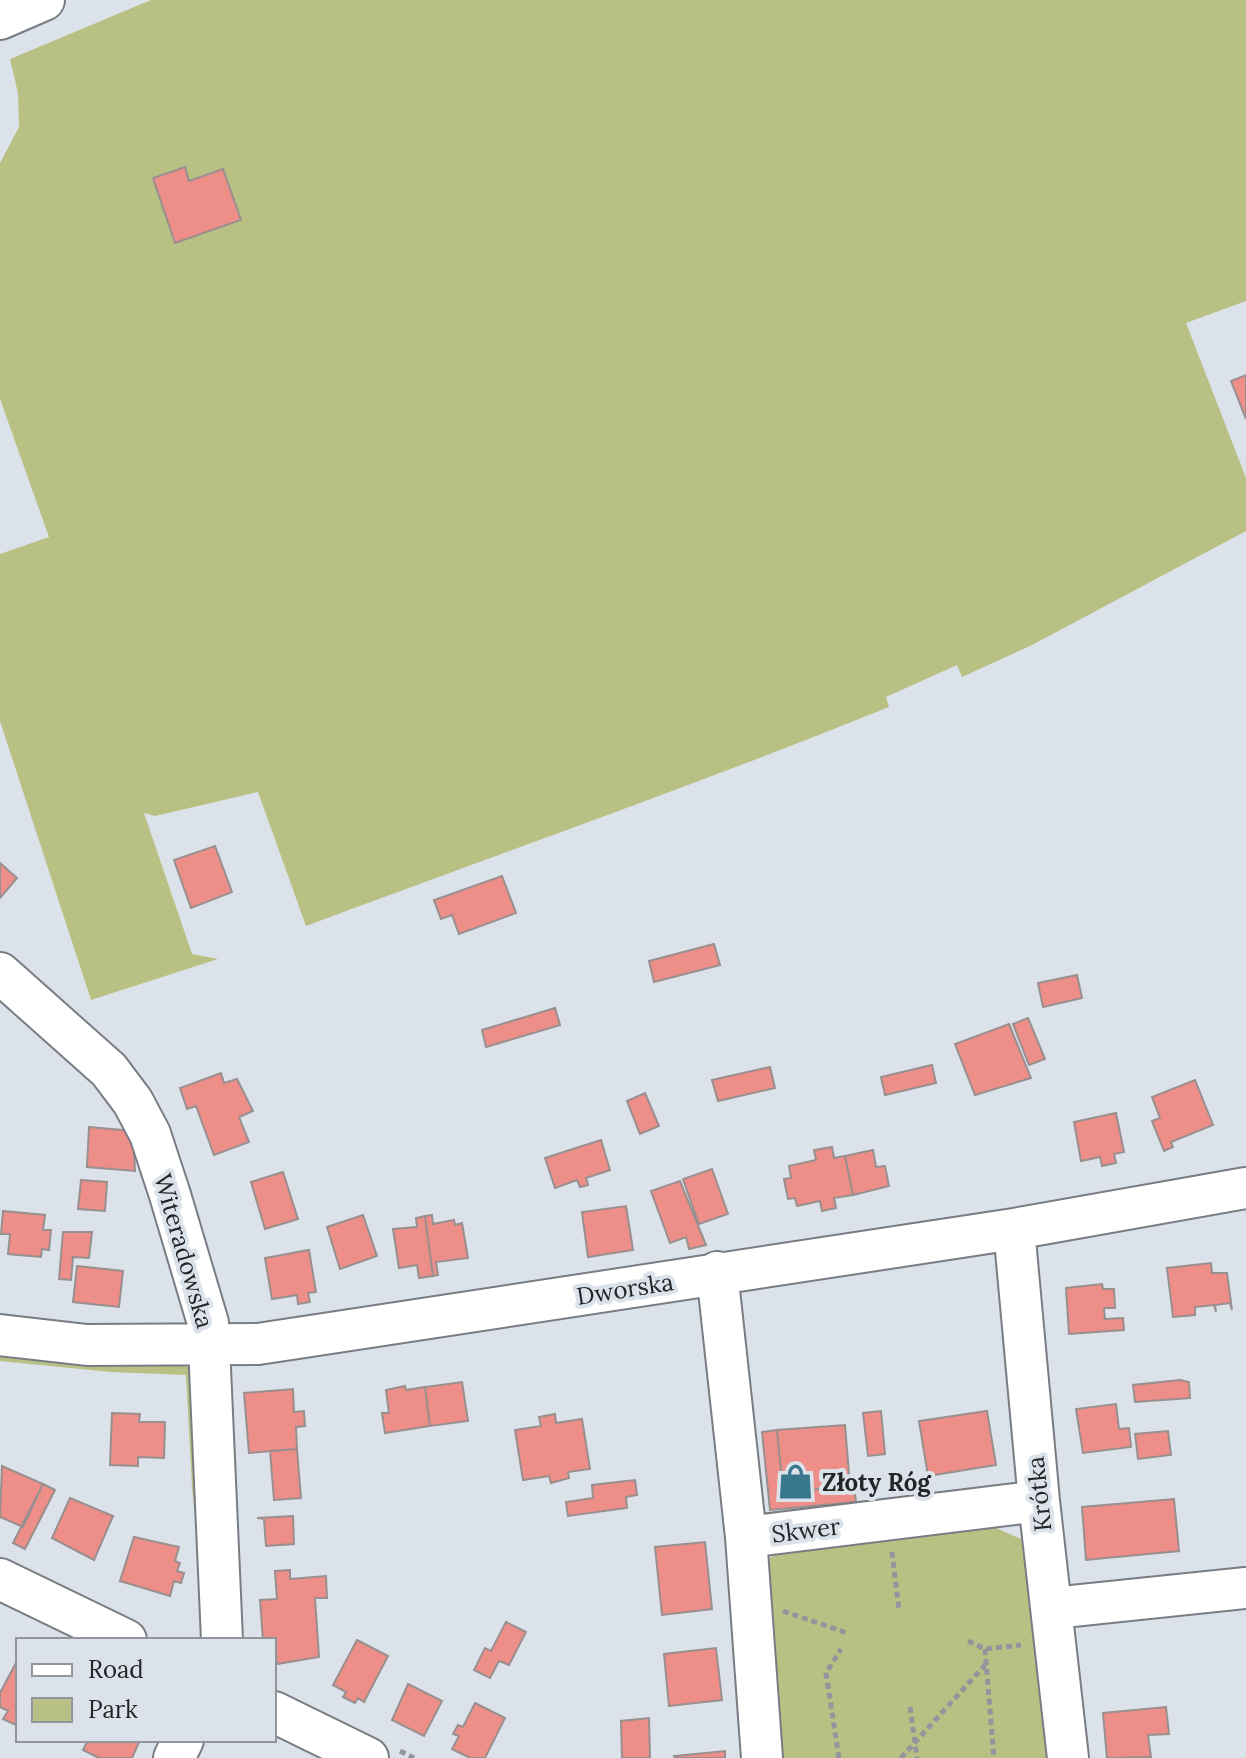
<svg xmlns="http://www.w3.org/2000/svg" width="1246" height="1758" font-family="Lora,serif">
  <style>
    .green { fill: #b9c083 }
    .building { fill: #ee8e89; stroke: #998f8e; stroke-width: 2 }
    .lines { fill: none; stroke-linecap: round; stroke-linejoin: round }
    .minor-casing { stroke: #787d84; stroke-width: 44 }
    .path { stroke: #92969c; stroke-width: 5; stroke-dasharray: 6 4; stroke-linecap: butt }
    .minor { stroke: #fff; stroke-width: 40 }
    .labels { text-anchor: middle; dominant-baseline: central; stroke-width: 8; stroke-linejoin: round; paint-order: stroke }
    .street-label { font-size: 24px; fill: #232528; stroke: #dce2e9 }
    .poi-label { font-size: 24px; font-weight: bold; fill: #232528; stroke: #dce2e9; text-anchor: start }
  </style>
  <rect width="100%" height="100%" fill="#dce2e9"/>
  <path class="green" d="M151 0H1246V301L1186 323 1246 478V531L1032 645 962 677 957 665 886 697 889 707C696 785 501 853 306 926L258 792 155 816 144 813 192 954 218 959 91 1000 0 721V554L49 537 0 399V163L19 127 18 93 10 59Z
    M0 1348 176 1364 192 1368 211 1640H201L206 1636 192 1487 186 1375 111 1372 0 1361Z
    M994 1527 1021 1539 1034 1573 1052 1758H778L765 1561 782 1550Z"/>
  <path class="building" d="M185 167 189 181 223 169 241 220 175 243 153 178Z
    M1246 375V419L1231 381Z
    M215 846 232 892 191 908 174 860Z
    M0 863 17 878 0 898Z
    M502 876 516 913 459 934 452 915 441 919 434 900Z
    M714 944 720 965 654 982 649 961Z
    M1077 975 1082 998 1043 1007 1038 983Z
    M555 1008 560 1025 486 1047 482 1030Z
    M1028 1018 1045 1059 1029 1065 1013 1024Z
    M1009 1024 1031 1078 975 1095 955 1044Z
    M932 1065 936 1083 885 1095 881 1077Z
    M770 1067 775 1088 718 1101 712 1080Z
    M221 1073 224 1083 237 1079 253 1111 239 1117 249 1142 214 1155 196 1106 187 1109 180 1088Z
    M1195 1080 1213 1125 1171 1142 1173 1147 1164 1151 1152 1121 1160 1118 1152 1097Z
    M645 1093 659 1126 640 1134 627 1101Z
    M1116 1113 1124 1152 1114 1154 1116 1163 1102 1166 1100 1157 1081 1161 1074 1122Z
    M89 1127 133 1131 135 1171 87 1167Z
    M601 1140 610 1170 586 1178 588 1185 580 1187 577 1180 555 1188 545 1158Z
    M832 1147 834 1158 845 1156 853 1195 834 1198 836 1208 822 1211 820 1201 797 1206 795 1198 788 1199 784 1179 791 1178 789 1166 816 1160 814 1150Z
    M873 1150 876 1167 885 1166 889 1186 853 1195 845 1156Z
    M712 1169 728 1214 699 1224 683 1179Z
    M283 1172 298 1219 265 1229 251 1182Z
    M81 1180 107 1182 105 1211 78 1209Z
    M680 1181 706 1245 689 1249 686 1237 670 1243 651 1191Z
    M626 1206 633 1250 588 1257 582 1212Z
    M3 1211 45 1215 43 1230H51L49 1250 42 1249 41 1257 8 1254 10 1234H1Z
    M363 1215 377 1256 340 1269 327 1227Z
    M432 1215 433 1224 454 1220 455 1225 462 1223 468 1258 436 1262 438 1275 433 1276 425 1216Z
    M425 1216 433 1276 419 1278 417 1265 399 1268 393 1229 417 1227 416 1218Z
    M63 1232H92L89 1258 73 1257 71 1280 59 1279Z
    M309 1250 316 1292 308 1293 310 1302 298 1304 297 1295 272 1299 265 1258Z
    M1211 1263 1212 1273H1227L1232 1310 1230 1303 1215 1305 1216 1312 1214 1305 1195 1307V1315L1173 1317 1167 1268Z
    M77 1266 123 1271 119 1307 73 1302Z
    M1102 1284 1103 1289H1114L1115 1308H1104L1105 1319 1123 1318 1124 1330 1069 1334 1066 1288Z
    M1180 1380 1189 1382 1190 1398 1135 1402 1133 1385Z
    M462 1382 468 1421 430 1426 425 1387Z
    M405 1386 406 1390 425 1387 430 1426 385 1433 382 1413H389L386 1390Z
    M293 1389 294 1412 304 1411 305 1426 296 1427 297 1449 249 1453 244 1393Z
    M1116 1404 1119 1429 1129 1428 1131 1447 1083 1453 1076 1409Z
    M881 1411 885 1454 868 1456 863 1413Z
    M987 1411 996 1465 928 1476 919 1421Z
    M112 1413 140 1414 139 1422H165L164 1458 138 1457V1466L110 1465Z
    M555 1414 556 1423 582 1419 590 1469 568 1472 569 1478 551 1483 549 1476 523 1480 515 1430 541 1426 539 1417Z
    M845 1425 850 1486 783 1493 777 1430Z
    M777 1430 783 1493 854 1485 856 1502 770 1510 762 1432Z
    M1168 1431 1171 1455 1138 1459 1135 1434Z
    M297 1449 301 1498 274 1500 270 1451Z
    M2 1466 43 1484 23 1527 0 1517Z
    M635 1480 637 1495 626 1497 627 1508 568 1516 566 1502 593 1498 592 1485Z
    M43 1484 55 1490 25 1549 13 1543Z
    M70 1498 113 1516 94 1560 52 1538Z
    M1174 1499 1179 1551 1086 1560 1082 1507Z
    M293 1516 294 1544 266 1546 264 1519 257 1518Z
    M134 1537 179 1547 175 1561 180 1563 177 1571 184 1573 181 1583 174 1581 170 1596 120 1581Z
    M705 1542 712 1609 662 1615 655 1547Z
    M290 1570V1579L326 1576 327 1598H315L319 1657 277 1664 274 1640H263L260 1600 277 1599 275 1571Z
    M506 1622 526 1632 509 1665 499 1661 490 1678 474 1670 485 1648 491 1651Z
    M357 1640 388 1656 364 1702 358 1698 355 1703 343 1697 346 1692 333 1685Z
    M716 1648 722 1700 669 1706 664 1654Z
    M18 1659V1726L3 1719 8 1711 0 1707V1693Z
    M408 1684 442 1701 424 1736 392 1720Z
    M475 1703 505 1718 485 1758H470L452 1749 459 1736 453 1734 458 1725 463 1727Z
    M1166 1707 1169 1734 1148 1735 1151 1757 1107 1758 1103 1713Z
    M649 1718 650 1758H622L621 1721Z
    M88 1740H140L132 1758H99L83 1750Z
    M725 1751V1758H675L674 1756Z"/>
  <g class="lines">
    <defs>
      <path id="minor" d="M0 19 44 0
        M0 973 109 1070 133 1102 150 1134 170 1195 208 1323 222 1640
        M1014 1229 1039 1501 1068 1758
        M717 1272 746 1537 762 1758
        M0 1335 87 1345 258 1344 1014 1229 1246 1188
        M746 1537 1039 1501
        M0 1579 126 1640
        M1053 1608 1246 1588
        M274 1712 368 1758
        M174 1758 183 1740"/>
    </defs>
    <use href="#minor" class="minor-casing"/>
    <path class="path" d="M892 1552 899 1610
      M783 1611 847 1633
      M968 1641 985 1649 1021 1645
      M985 1649 994 1758
      M910 1707 917 1758
      M400 1751 414 1758
      M839 1758 826 1673 841 1649
      M901 1758 986 1664"/>
    <use href="#minor" class="minor"/>
  </g>
  <defs>
    <symbol id="shop-bare" viewBox="-9 -9 18 18"><path d="M-5-2.5h2.3a2.7 3.5 0 0 1 5.4 0H5L5.5 6h-11ZM-1.5-2.5h3a1.5 2.3 0 0 0-3 0Z" fill="#39778c" stroke="#dce2e9" stroke-width="2.5" paint-order="stroke"/></symbol>
  </defs>
  <g fill-rule="evenodd">
    <use href="#shop-bare" x="770" y="1456" width="51" height="51"/>
  </g>
  <g class="labels">
    <g class="street-label">
      <text transform="translate(184 1251) rotate(74)">Witeradowska</text>
      <text transform="translate(625 1289) rotate(-9)">Dworska</text>
      <text transform="translate(1039 1494) rotate(-96)">Krótka</text>
      <text transform="translate(806 1530) rotate(-7)">Skwer</text>
    </g>
    <g class="poi-label">
      <text x="822" y="1482">Złoty Róg</text>
    </g>
  </g>
  <rect x="16" y="1638" width="260" height="104" fill="#dce2e9" stroke="#92969c" stroke-width="2"/>
  <rect x="32" y="1664" width="40" height="12" fill="#ffffff" stroke="#92969c" stroke-width="2"/>
  <text x="88" y="1678" font-size="24" fill="#232528">Road</text>
  <rect x="32" y="1698" width="40" height="24" fill="#b9c083" stroke="#92969c" stroke-width="2"/>
  <text x="88" y="1718" font-size="24" fill="#232528">Park</text>
</svg>
